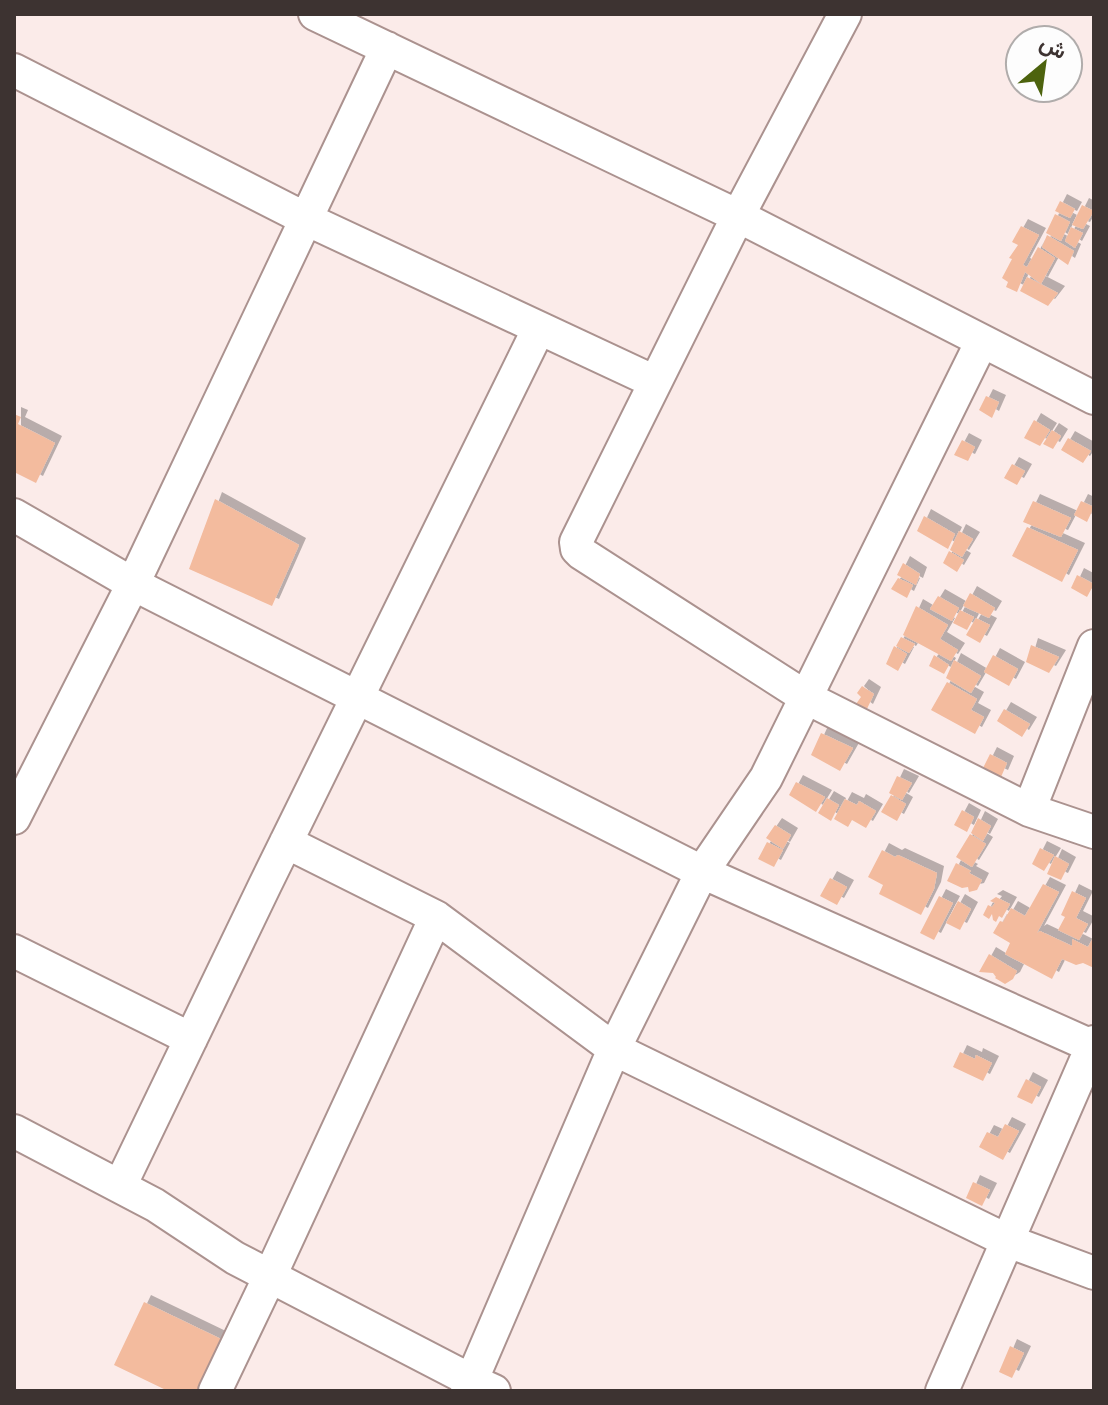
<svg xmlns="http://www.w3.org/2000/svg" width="1108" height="1405" font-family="'PT Sans',Vazirmatn,sans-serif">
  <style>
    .building { fill: #f3bb9e; filter: url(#shadow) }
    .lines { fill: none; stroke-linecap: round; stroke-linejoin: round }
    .minor-casing { stroke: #ab928f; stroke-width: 36 }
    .minor { stroke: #fff; stroke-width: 32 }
  </style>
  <defs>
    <filter id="shadow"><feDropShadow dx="7" dy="-7" stdDeviation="0" flood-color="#0004"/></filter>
  </defs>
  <rect width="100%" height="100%" fill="#fbebe9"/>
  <path class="building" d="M1060 201 1075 209 1070 218 1055 211Z
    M1082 205 1094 211 1083 229 1072 225Z
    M1055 214 1070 222 1061 241 1046 233Z
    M1021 226 1039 235 1023 265 1027 267 1038 247 1055 258 1041 284 1025 272 1017 292 1006 287 1008 282 1002 278 1012 259 1009 258 1018 245 1012 242Z
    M1071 227 1083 233 1075 248 1065 241Z
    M1047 235 1074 251 1068 265 1042 247Z
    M1027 277 1058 293 1048 306 1020 291Z
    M986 396 999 402 992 418 979 410Z
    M14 414 21 417 18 424 55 443 36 483 14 472Z
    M1034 420 1050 430 1040 446 1024 438Z
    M1052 430 1061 436 1053 449 1043 444Z
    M1068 438 1091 451 1083 463 1061 450Z
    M962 440 975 447 968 461 954 455Z
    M1012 464 1025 471 1017 485 1004 478Z
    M215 499 299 545 272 606 189 569Z
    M1033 501 1071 518 1061 537 1023 522Z
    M1081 501 1094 507 1087 522 1074 515Z
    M924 516 955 534 948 549 917 531Z
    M1027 527 1078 550 1062 582 1012 556Z
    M959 531 973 539 962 557 950 550Z
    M949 551 964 560 957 572 943 563Z
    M903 563 920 574 916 585 897 575Z
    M1077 575 1094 584 1087 597 1071 588Z
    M898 578 913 585 907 598 891 589Z
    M970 593 995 608 989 618 963 606Z
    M938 596 959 608 952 621 930 609Z
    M916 606 948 625 940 639 958 650 951 661 903 635Z
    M960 610 974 617 967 630 953 623Z
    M976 618 990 625 980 643 966 635Z
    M901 637 915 644 909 653 896 646Z
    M1031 645 1059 657 1049 673 1026 662Z
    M894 646 907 654 898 671 886 664Z
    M934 655 949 665 944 674 929 666Z
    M993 655 1018 669 1009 686 984 672Z
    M954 660 981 676 971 693 946 678Z
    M947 682 977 699 971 710 984 717 975 734 931 710Z
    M862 686 874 694 866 711 856 704 861 697 857 693Z
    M1004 709 1030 724 1022 737 997 721Z
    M821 733 853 748 840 771 811 755Z
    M990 754 1007 763 1001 777 983 768Z
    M897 776 912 783 902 800 889 793Z
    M796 782 825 797 816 812 789 795Z
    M891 795 906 804 897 821 881 812Z
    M827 798 839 805 831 821 818 813Z
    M845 799 857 805 859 801 876 811 866 828 852 820 848 827 834 819Z
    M962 810 974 817 967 832 954 825Z
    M978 818 991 826 983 841 971 833Z
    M775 825 791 835 783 849 766 838Z
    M970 834 986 844 972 867 956 857Z
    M767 842 783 850 774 867 758 859Z
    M1040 848 1054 855 1044 871 1032 864Z
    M882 850 895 857 898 855 937 873 934 889 921 915 879 894 883 885 868 877Z
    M1055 856 1069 864 1061 880 1047 874Z
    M956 863 971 871 969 873 982 880 977 890 969 892 968 887 962 888 947 881Z
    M830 878 847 887 837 905 820 896Z
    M1043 884 1059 892 1037 933 1040 931 1072 946V939L1088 947 1094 936V968L1083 963 1076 965 1062 959 1052 979 1005 954 1010 943 993 933 1000 921 1003 922 1011 908 1025 916Z
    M1072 891 1086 898 1076 918 1088 924 1079 940 1058 930 1065 917 1061 915Z
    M939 896 953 903 934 940 920 933Z
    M996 897 1010 904 1002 918 999 916 996 922 993 920 992 914 989 919 983 915 988 905 992 907 995 903 990 901Z
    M958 901 971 909 960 930 946 923Z
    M989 954 1017 971 1013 979 1005 984 995 978 996 977 993 973 979 972Z
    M960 1052 975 1059 976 1055 992 1063 983 1081 953 1067Z
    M1026 1079 1041 1087 1032 1104 1017 1097Z
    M1005 1124 1019 1131 1003 1160 979 1147 987 1132 998 1137Z
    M973 1182 990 1190 982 1206 966 1198Z
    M144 1302 223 1340 199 1391H168L114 1365Z
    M1010 1346 1024 1353 1012 1378 999 1372Z"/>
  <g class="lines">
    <defs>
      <path id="minor" d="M315 14 738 216 1094 398
        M845 14 738 216 576 542 577 549 581 553 807 698 1029 810 1094 832
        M14 70 306 219 655 382
        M14 515 133 584 702 872 1094 1047
        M1029 810 1094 646
        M14 818 133 584 387 48
        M286 842 436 917 614 1049 1008 1241 1094 1273
        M14 951 191 1039
        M14 1131 155 1205 235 1258 472 1381 494 1391
        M120 1186 265 885 539 328
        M215 1391 270 1276 436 917
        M467 1391 614 1049 702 872 766 778 982 341
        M942 1391 1094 1042"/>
    </defs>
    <use href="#minor" class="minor-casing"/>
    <use href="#minor" class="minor"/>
  </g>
  <rect width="1108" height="1405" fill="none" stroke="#3d3331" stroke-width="32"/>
  <g transform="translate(1044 64) rotate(29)"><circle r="38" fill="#fdfdfd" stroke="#b0acab" stroke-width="2"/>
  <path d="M0-6L14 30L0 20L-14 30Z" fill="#4d630e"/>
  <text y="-12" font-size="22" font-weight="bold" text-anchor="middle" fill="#3d3331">ش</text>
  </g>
</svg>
